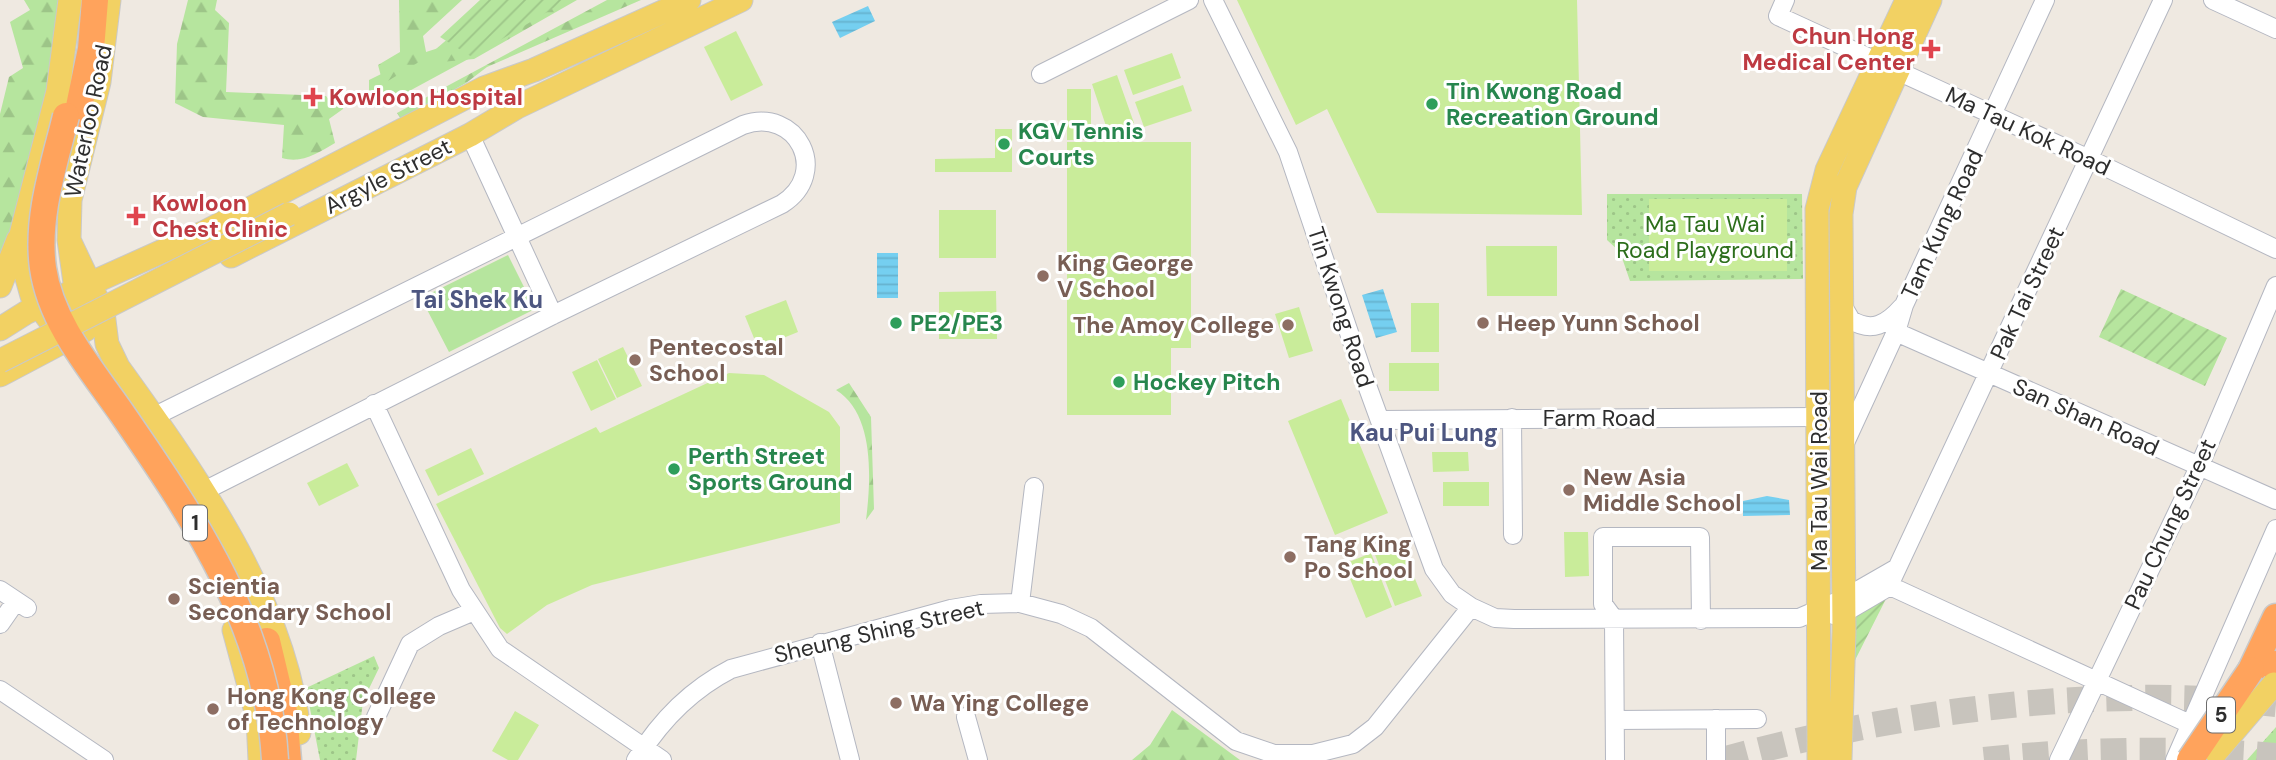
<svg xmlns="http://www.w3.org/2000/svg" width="2276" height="760" font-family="'DM Sans',sans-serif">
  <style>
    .grass { fill: #b6e59e }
    .forest { fill: url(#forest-firs) }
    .park { fill: url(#park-dots) }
    .garden { fill: url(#garden-furrows) }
    .pitch { fill: #c9ec9a }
    .water { fill: url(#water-rules) }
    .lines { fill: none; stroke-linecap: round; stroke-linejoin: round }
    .highway-tunnel { stroke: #c8c4bd; stroke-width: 26; stroke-dasharray: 26 13; stroke-linecap: butt }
    .minor-casing { stroke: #b4b7c1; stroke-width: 20 }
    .major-casing { stroke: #c9c9c9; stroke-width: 25 }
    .highway-casing { stroke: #c9c9c9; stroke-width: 29 }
    .minor { stroke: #fff; stroke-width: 18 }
    .major { stroke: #f2d163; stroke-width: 23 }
    .highway { stroke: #ffa35c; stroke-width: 26 }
    .major-bridge-casing { stroke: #c9c9c9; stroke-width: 25; stroke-linecap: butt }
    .highway-bridge-casing { stroke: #c9c9c9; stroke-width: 29; stroke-linecap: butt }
    .major-bridge { stroke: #f2d163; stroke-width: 23 }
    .highway-bridge { stroke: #ffa35c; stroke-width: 26 }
    .health-dot { fill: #e0444e; stroke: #fff; stroke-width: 2.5 }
    .leisure-dot { fill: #2e9e5b; stroke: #fff; stroke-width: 2.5 }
    .education-dot { fill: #8d6e63; stroke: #fff; stroke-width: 2.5 }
    .labels { text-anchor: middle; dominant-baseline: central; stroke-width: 6; stroke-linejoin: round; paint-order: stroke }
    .shield { fill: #fff; stroke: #6d6d6d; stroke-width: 2 }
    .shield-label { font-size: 21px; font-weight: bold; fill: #2e2e2e }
    .health-label { font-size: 23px; font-weight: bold; fill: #be3a42; stroke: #fff; text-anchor: start }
    .leisure-label { font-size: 23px; font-weight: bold; fill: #27864d; stroke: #fff; text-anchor: start }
    .street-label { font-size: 23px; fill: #2e2e2e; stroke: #fff }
    .park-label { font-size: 23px; fill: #2c6e1b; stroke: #fff }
    .education-label { font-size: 23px; font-weight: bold; fill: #785e54; stroke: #fff; text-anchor: start }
    .neighbourhood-label { font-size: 24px; font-weight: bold; fill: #4d5680; stroke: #fff }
  </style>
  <defs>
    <pattern id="forest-firs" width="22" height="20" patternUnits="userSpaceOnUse" patternTransform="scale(1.75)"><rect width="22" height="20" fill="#b6e59e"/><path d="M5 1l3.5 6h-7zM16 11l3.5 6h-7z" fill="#9dc588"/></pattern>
    <pattern id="park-dots" width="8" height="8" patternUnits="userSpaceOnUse" patternTransform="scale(1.75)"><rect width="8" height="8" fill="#b6e59e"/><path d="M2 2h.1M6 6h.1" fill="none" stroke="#9dc588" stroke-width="1.8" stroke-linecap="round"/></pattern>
    <pattern id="garden-furrows" width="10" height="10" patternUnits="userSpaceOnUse" patternTransform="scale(1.75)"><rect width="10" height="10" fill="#b6e59e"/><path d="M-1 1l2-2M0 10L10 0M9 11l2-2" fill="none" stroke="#9dc588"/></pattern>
    <pattern id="water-rules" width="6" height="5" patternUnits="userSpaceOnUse" patternTransform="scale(1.75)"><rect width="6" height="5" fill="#75cff0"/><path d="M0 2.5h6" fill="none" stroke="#66b2ce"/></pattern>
  </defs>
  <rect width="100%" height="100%" fill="#efe9e1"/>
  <path class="grass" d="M451 44 472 57 378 108 369 97V80L426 52Z
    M508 255 535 309 449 352 421 298Z"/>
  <path class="forest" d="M24 0H60C51 89 29 178 0 263V114L9 77 23 68 10 22 30 10Z
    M188 0H217L215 10 229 23 226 92 326 96 330 101 345 102 343 109 329 119 335 143C318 153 302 164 282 158L284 125 203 117 175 103 177 44Z
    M399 0H462L423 36 427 57 383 84 378 65 400 52Z
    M529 0H577L474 59 441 62 436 49 487 5Z
    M607 0H641L487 67 466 83 401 119 397 113Z
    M849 383 871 417 874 509 866 520C871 480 875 414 836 390Z
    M1172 710 1240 760H1132L1150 745Z"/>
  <path class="park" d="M1607 194H1802L1803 279 1630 281 1620 252 1607 240Z
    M374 656 379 668 363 701 356 760H320L306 688Z
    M2276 727V760H2247Z"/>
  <path class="garden" d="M480 0H567L472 57 440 37Z
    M2121 289 2227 338 2205 386 2099 337Z
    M1890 591 1846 678 1847 614Z"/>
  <path class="pitch" d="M1237 0H1577L1582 215 1377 213 1327 109 1296 125Z
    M736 31 763 85 731 101 704 47Z
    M1172 53 1181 78 1133 95 1124 70Z
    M1117 75 1134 123 1108 132 1092 84Z
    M1183 85 1192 111 1144 127 1135 102Z
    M1067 89H1091V140H1067Z
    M995 129H1012V172H935V159L995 158Z
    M1067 142H1191V348H1171V415H1067Z
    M1649 199H1787V271H1649Z
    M939 210H996V258H939Z
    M1486 246H1557V296H1487Z
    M996 291 997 339H939V292Z
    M786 300 798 332 758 348 745 316Z
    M1411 303H1439V352H1411Z
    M1299 307 1313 351 1289 358 1275 314Z
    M623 347 642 386 617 398 598 359Z
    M597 360 616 399 591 411 572 372Z
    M1439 363V391H1389V363Z
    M729 373 764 375 829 412 840 427V523L592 585 547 605 507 634 500 628 436 504 596 427 600 433Z
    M1341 399 1388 513 1335 535 1288 421Z
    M471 448 484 474 438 496 425 470Z
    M1432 452H1468L1469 471 1433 472Z
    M347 463 359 486 319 506 307 483Z
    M1443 482H1489V506H1443Z
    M1564 532H1588L1589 576 1565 577Z
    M1400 542 1422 596 1395 606 1374 552Z
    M1371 553 1392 607 1366 618 1344 564Z
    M515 711 539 725 518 760H508L492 751Z"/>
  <path class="water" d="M868 6 875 21 840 38 832 22Z
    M877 253H898V298H877Z
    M1383 289 1397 332 1376 338 1362 295Z
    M1767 496 1789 500 1790 515 1743 516V501Z"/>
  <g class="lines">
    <path class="highway-tunnel" d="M1722 760C1901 711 2090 685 2276 704
      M1984 760C2081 749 2179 748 2276 756"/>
    <defs>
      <path id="minor" d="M1213 0 1288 152 1364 377 1434 569 1452 594 1471 607 1495 618 1514 619 1799 618 1843 599 1897 568
        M1785 0 1778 16 2089 159 2276 249
        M2213 0 2276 29
        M1041 74 1189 0
        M470 135 553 315
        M1841 303 1851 320C1872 333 1887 324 1902 307
        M1896 332 2276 500
        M374 404 461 590 500 649 662 760
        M153 417 743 125C797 106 831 173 782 204L553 315 194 496
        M1512 418 1513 535
        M1380 420 1818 417
        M1844 445 1896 332 1904 305 2045 0
        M1892 579 2163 0
        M1890 586 2192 725
        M0 590 27 608
        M1020 603 1034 487
        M1834 615 1844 613 1890 586
        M1614 619 1603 604V537H1700L1701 620
        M1614 619 1615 760
        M0 624 16 601
        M820 643 850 760
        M0 690 104 760
        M376 717 410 644 439 626 474 611
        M966 717 978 760
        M1716 719V760
        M1615 720 1757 719
        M636 760C660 721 690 690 731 669L951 609 981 604 1020 603 1061 614 1091 628 1236 741 1274 754H1313L1353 744 1375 727 1471 607
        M2059 760 2199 467 2276 286
        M2175 760 2276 529"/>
      <path id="major" d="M69 240 103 312 107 344 118 367C193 471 287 602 299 733
        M231 256 470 135 517 107 741 0
        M0 286 18 240
        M0 329 27 312 203 233 484 88 534 70 689 0
        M78 334 84 327V310L76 290 69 240 70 200 99 82 109 0
        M61 336 32 296 18 246 58 91 70 0
        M0 375 85 330
        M234 630 258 719 260 760
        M1819 760 1817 209 1827 170 1907 0
        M1840 760 1844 631 1841 214 1845 187 1930 0"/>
      <path id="highway" d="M76 121 91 49 95 0
        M267 641 284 712 288 760
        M2251 670 2276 617
        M2266 679 2276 664"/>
    </defs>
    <use href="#minor" class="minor-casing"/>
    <use href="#major" class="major-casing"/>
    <use href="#highway" class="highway-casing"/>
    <use href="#minor" class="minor"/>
    <use href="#major" class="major"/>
    <use href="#highway" class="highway"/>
    <defs>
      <path id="major-bridge" d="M0 361 289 214
        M2216 752 2274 684"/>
      <path id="highway-bridge" d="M66 116C54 165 36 217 43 268 51 324 92 370 123 415 196 521 268 628 275 760
        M2190 760 2251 670"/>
    </defs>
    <use href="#major-bridge" class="major-bridge-casing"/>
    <use href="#highway-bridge" class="highway-bridge-casing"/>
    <use href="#major-bridge" class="major-bridge"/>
    <use href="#highway-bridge" class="highway-bridge"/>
  </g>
  <g class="health-dot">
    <path d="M1927.5 38.5h7v7h7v7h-7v7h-7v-7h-7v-7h7z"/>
    <path d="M309.5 86.5h7v7h7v7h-7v7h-7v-7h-7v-7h7z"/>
    <path d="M132.5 205.5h7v7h7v7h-7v7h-7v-7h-7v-7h7z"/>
  </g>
  <g class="leisure-dot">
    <circle cx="1432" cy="104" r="7"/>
    <circle cx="1004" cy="144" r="7"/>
    <circle cx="896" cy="323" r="7"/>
    <circle cx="1119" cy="382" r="7"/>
    <circle cx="674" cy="469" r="7"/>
  </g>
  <g class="education-dot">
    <circle cx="1043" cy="276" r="7"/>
    <circle cx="1483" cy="323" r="7"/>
    <circle cx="1288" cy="325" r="7"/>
    <circle cx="635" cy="360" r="7"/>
    <circle cx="1569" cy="490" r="7"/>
    <circle cx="1290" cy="557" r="7"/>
    <circle cx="174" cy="599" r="7"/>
    <circle cx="896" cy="703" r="7"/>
    <circle cx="213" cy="709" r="7"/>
  </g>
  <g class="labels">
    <g class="shield">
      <rect x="183" y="505.5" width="24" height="35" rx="5"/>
      <rect x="2207" y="697.5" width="28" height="35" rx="5"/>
    </g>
    <g class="shield-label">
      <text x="195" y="523">1</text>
      <text x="2221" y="715">5</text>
    </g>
    <g class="health-label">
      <text x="1915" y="36" text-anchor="end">Chun Hong<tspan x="1915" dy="26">Medical Center</tspan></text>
      <text x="329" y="97">Kowloon Hospital</text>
      <text x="152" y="203">Kowloon<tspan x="152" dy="26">Chest Clinic</tspan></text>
    </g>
    <g class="leisure-label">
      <text x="1446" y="91">Tin Kwong Road<tspan x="1446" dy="26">Recreation Ground</tspan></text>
      <text x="1018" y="131">KGV Tennis<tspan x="1018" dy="26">Courts</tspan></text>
      <text x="910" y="323">PE2/PE3</text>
      <text x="1133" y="382">Hockey Pitch</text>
      <text x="688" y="456">Perth Street<tspan x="688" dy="26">Sports Ground</tspan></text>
    </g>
    <g class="street-label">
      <text transform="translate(88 121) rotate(-78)">Waterloo Road</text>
      <text transform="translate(2028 131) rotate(25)">Ma Tau Kok Road</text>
      <text transform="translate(388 176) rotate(-27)">Argyle Street</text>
      <text transform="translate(1942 224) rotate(-65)">Tam Kung Road</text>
      <text transform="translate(2027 293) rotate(-65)">Pak Tai Street</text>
      <text transform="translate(1341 307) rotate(72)">Tin Kwong Road</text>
      <text transform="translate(2086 417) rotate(24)">San Shan Road</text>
      <text x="1599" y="418">Farm Road</text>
      <text transform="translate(1819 481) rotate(-90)">Ma Tau Wai Road</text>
      <text transform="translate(2170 524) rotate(-65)">Pau Chung Street</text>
      <text transform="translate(879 631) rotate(-13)">Sheung Shing Street</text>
    </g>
    <g class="park-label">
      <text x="1705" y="224">Ma Tau Wai<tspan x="1705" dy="26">Road Playground</tspan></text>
    </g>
    <g class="education-label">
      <text x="1057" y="263">King George<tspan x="1057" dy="26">V School</tspan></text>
      <text x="1497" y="323">Heep Yunn School</text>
      <text x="1274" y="325" text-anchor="end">The Amoy College</text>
      <text x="649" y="347">Pentecostal<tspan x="649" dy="26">School</tspan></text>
      <text x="1583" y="477">New Asia<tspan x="1583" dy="26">Middle School</tspan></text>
      <text x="1304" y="544">Tang King<tspan x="1304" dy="26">Po School</tspan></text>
      <text x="188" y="586">Scientia<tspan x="188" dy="26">Secondary School</tspan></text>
      <text x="227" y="696">Hong Kong College<tspan x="227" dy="26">of Technology</tspan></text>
      <text x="910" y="703">Wa Ying College</text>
    </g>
    <g class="neighbourhood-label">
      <text x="477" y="299">Tai Shek Ku</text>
      <text x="1424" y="432">Kau Pui Lung</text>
    </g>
  </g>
</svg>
